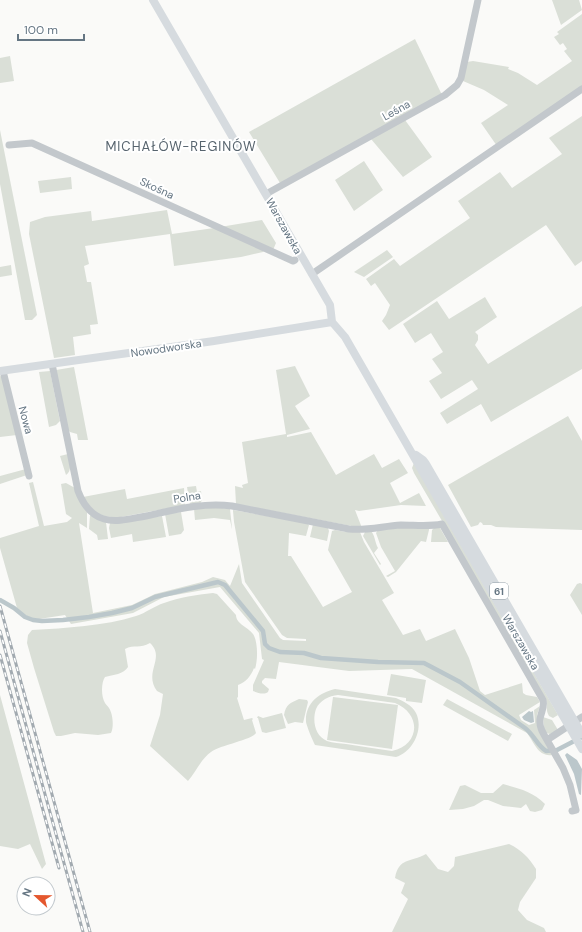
<svg xmlns="http://www.w3.org/2000/svg" width="582" height="932" font-family="'DM Sans',sans-serif">
  <style>
    .green { fill: #dadfd7; fill-rule: evenodd }
    .water { fill: #bbc7cb }
    .lines { fill: none; stroke-linecap: round; stroke-linejoin: round }
    .canal { stroke: #bbc7cb; stroke-width: 4.5 }
    .minor { stroke: #c3c8cc; stroke-width: 7 }
    .major { stroke: #d6dbdf; stroke-width: 8 }
    .rail-casing { stroke: #a2aab0; stroke-width: 3 }
    .rail { stroke: #fff; stroke-width: 1.5; stroke-dasharray: 4.5; stroke-linecap: butt }
    .labels { text-anchor: middle; dominant-baseline: central; stroke-width: 4; stroke-linejoin: round; paint-order: stroke }
    .shield { fill: #fff; stroke: #939fa8; stroke-width: 1 }
    .shield-label { font-size: 10px; font-weight: bold; fill: #657683 }
    .street-label { font-size: 11px; fill: #657683; stroke: #fff }
    .quarter-label { font-size: 13px; letter-spacing: 1px; fill: #57646e; stroke: #fff }
  </style>
  <rect width="100%" height="100%" fill="#fafaf8"/>
  <path class="green" d="M552 0H579L582 10 561 25Z
    M582 14V87L497 146 481 123 508 105 484 90 463 81 467 62 473 61 509 67 508 69 518 73 537 85 572 61 564 51 567 49 563 43 560 45 554 37 559 34 557 32Z
    M415 39 442 95 280 183 249 132Z
    M10 56 14 81 0 83V58Z
    M582 116V261L575 266 546 225 389 330 382 321 386 315 390 305 375 283 371 286 366 279 394 259 400 266 470 218 458 201 500 172 512 188 562 154 549 138Z
    M405 120 432 157 403 177 371 139Z
    M0 130 37 315 32 320H25L0 184Z
    M364 161 383 190 354 211 335 180Z
    M71 177 72 189 40 193 38 181Z
    M167 210 172 234 214 228 264 251 263 252 241 257 174 266 170 234 85 246 89 264 84 266 87 282H91L98 324 90 325 91 334 73 337 75 355 54 358 29 234 30 222 45 217 91 211 92 221Z
    M262 220 276 243 273 250 220 227Z
    M387 250 393 257 364 277 354 272Z
    M11 265 12 275 0 277V267Z
    M485 297 497 317 475 332 478 335V340L475 345 488 364 582 306V369L491 422 481 404 447 424 440 413 478 389 472 380 441 399 429 381 442 373 432 359 443 352 431 333 415 343 403 324 437 301 449 319Z
    M295 366 310 396 295 406 310 429 287 435V437L311 432 336 475 374 454 382 468 399 459 408 473 390 483 400 503 419 493 426 506 401 505 359 511 355 510 362 528 236 504 235 486 243 488 242 485 248 483 242 442 286 434 276 370Z
    M74 367 88 440H78L77 434 70 432 68 430 56 370Z
    M50 371 60 421 56 425 49 427 39 372Z
    M0 376 2 377 17 435 0 437Z
    M568 416 582 441V530L496 527 491 525H483L482 523 480 522 478 525 471 527 448 485Z
    M68 454C69 462 73 470 66 475L60 456Z
    M414 463 558 715 553 718 549 716C545 709 548 706 546 699L414 473 412 468Z
    M26 469 27 475 0 484V476Z
    M33 482 44 526 67 522 72 518 66 514 61 484 66 483 75 488 87 512V528L79 523 93 613 132 605 155 594 202 582 213 577 225 580 230 586 239 564 242 583 280 638 283 640 306 641V639L287 638 282 635 245 582 234 522 233 511V510L307 523 309 525 306 536 289 533 288 556H291L323 607 352 592 328 550 332 531 335 530 346 532H360L364 542 394 593 382 600 403 635 420 629 426 641 455 629 469 658 480 691 485 695 522 683 523 693 526 695 537 697 540 702 519 715 521 720 529 725 535 723 534 710 540 706 537 715 552 755C538 757 534 742 527 733L412 669 349 671 279 662 276 679 265 678 262 681V683L269 689 268 692C264 695 258 693 253 691V685L264 660 262 659 259 633 220 587 164 597 133 613 71 624 65 615 39 619 31 618 23 614 17 608 0 548V538L39 526 29 483Z
    M196 486 197 492 201 491 202 500 200 504 190 505 187 487Z
    M184 488 185 505 121 517C100 518 95 514 83 497L125 489 127 499Z
    M215 507 230 509 232 528V529L230 520 214 518 195 520 194 509Z
    M181 512 184 530 181 534 169 536 165 514Z
    M90 515 106 522 108 539 98 540 97 535 89 529Z
    M162 516 166 537 133 542 132 534 111 538 109 528 110 523Z
    M313 524 328 528 329 531 327 541 310 537Z
    M400 527 429 529V530L426 542 421 541 396 572 388 577 386 576 395 571 381 547 376 533 378 530Z
    M434 528H440L448 542H431L432 530Z
    M371 531C375 535 375 543 378 548L374 553 381 564 380 565 363 536 365 532Z
    M580 583 582 584V615L570 595 577 584Z
    M213 593 217 594 236 615C236 624 248 627 253 634 258 641 258 660 255 669L254 668C251 676 246 682 238 685V697L237 698 244 720 252 718 253 719 252 720 256 733C252 740 220 745 211 752 201 759 196 772 188 781L150 746 160 715 163 694 157 691C143 672 166 658 150 643 140 649 134 644 125 649L128 667C124 674 113 675 105 677 101 683 101 696 105 703 106 705 108 706 109 708 113 714 114 727 111 733L98 735 75 733 61 736H56L54 732 34 668 27 643 28 635 32 630C66 628 104 626 136 616 146 613 154 606 164 603 180 597 196 595 213 593Z
    M391 674 426 680 422 703 406 701V698L387 695Z
    M335 689 396 698C403 701 412 705 416 713 424 729 413 752 396 757L315 745C312 739 307 727 306 722 305 703 319 693 335 689ZM338 695 395 703C422 714 420 745 392 751 376 749 361 746 346 744 340 743 333 743 327 741 315 736 312 721 316 709 320 700 329 696 338 695Z
    M0 695 46 864 42 869 30 844 18 849 0 846Z
    M333 697 398 705 392 749 327 740Z
    M299 699 307 700 308 702 303 723 295 722 288 724 284 715C286 704 290 703 299 699Z
    M447 699 512 734 508 741 443 705Z
    M282 713 286 728 266 733 262 732 258 718H257L258 716 263 718Z
    M543 717 552 720 558 730 550 734 546 733 544 728Z
    M503 784C520 789 532 791 545 804L542 810 535 812 530 811 526 804 521 808 503 806 488 800H484L474 806 463 809 449 810 460 786 465 785 481 793H493Z
    M509 844C522 850 529 858 536 869V878L520 902 518 910 527 920 544 928 546 932H392L408 899 401 893 405 883 395 878C399 857 410 863 426 854L438 869 448 872 454 866 455 857Z"/>
  <path class="water" d="M529 711 531 712 533 711 534 722 531 723 524 720 522 717Z
    M567 753 577 760 582 769 581 795 579 794 574 774 565 755Z"/>
  <g class="lines">
    <path class="canal" d="M0 600 14 608 25 617 33 620 42 621 63 620 89 617 112 613 132 608 155 597 218 582 225 585 263 631 265 644 269 648 280 652 304 653 321 658 378 662 424 663 460 682 525 728C534 735 537 745 546 751L557 750 582 737"/>
    <path class="minor" d="M9 145 32 143 293 261 295 260
      M266 194 445 95 457 85 461 78 478 0
      M312 274 582 89
      M52 364 78 491C83 504 90 515 104 519 117 523 133 518 146 516 174 510 203 502 232 506L349 529C367 531 383 526 401 525 415 525 429 527 442 524L543 700C545 707 541 712 540 719 539 727 543 733 547 740
      M3 371 29 476
      M572 811 576 810 570 785 563 768 547 740 582 717"/>
    <path class="major" d="M153 0 330 305 332 322 345 337 582 749
      M0 371 214 341 332 322
      M416 455 423 460 426 464 582 734"/>
    <defs>
      <path id="rail" d="M0 606 90 932
        M0 631 83 932
        M0 655 59 868"/>
    </defs>
    <use href="#rail" class="rail-casing"/>
    <use href="#rail" class="rail"/>
  </g>
  <g class="labels">
    <rect class="shield" x="490" y="583" width="18" height="16" rx="3"/>
    <g class="shield-label">
      <text x="499" y="591">61</text>
    </g>
    <g class="street-label">
      <text transform="translate(396 110) rotate(-29)">Leśna</text>
      <text transform="translate(157 188) rotate(25)">Skośna</text>
      <text transform="translate(284 226) rotate(61)">Warszawska</text>
      <text transform="translate(166 348) rotate(-8)">Nowodworska</text>
      <text transform="translate(26 420) rotate(75)">Nowa</text>
      <text transform="translate(187 497) rotate(-9)">Polna</text>
      <text transform="translate(521 642) rotate(60)">Warszawska</text>
    </g>
    <g class="quarter-label">
      <text x="181" y="146">MICHAŁÓW-REGINÓW</text>
    </g>
  </g>
  <g transform="translate(36 896) rotate(292)"><circle r="19" fill="#ffffff" stroke="#c1c8cd"/>
  <path d="M0-3L7 15L0 10L-7 15Z" fill="#e4572e"/>
  <text y="-6" font-size="11" font-weight="bold" text-anchor="middle" fill="#657683">N</text>
  </g>
  <path d="M18 34v6h66v-6" fill="none" stroke="#657683" stroke-width="2"/>
  <text x="24" y="34" font-size="12" fill="#657683" stroke="#ffffff" stroke-width="3" paint-order="stroke">100 m</text>
</svg>
